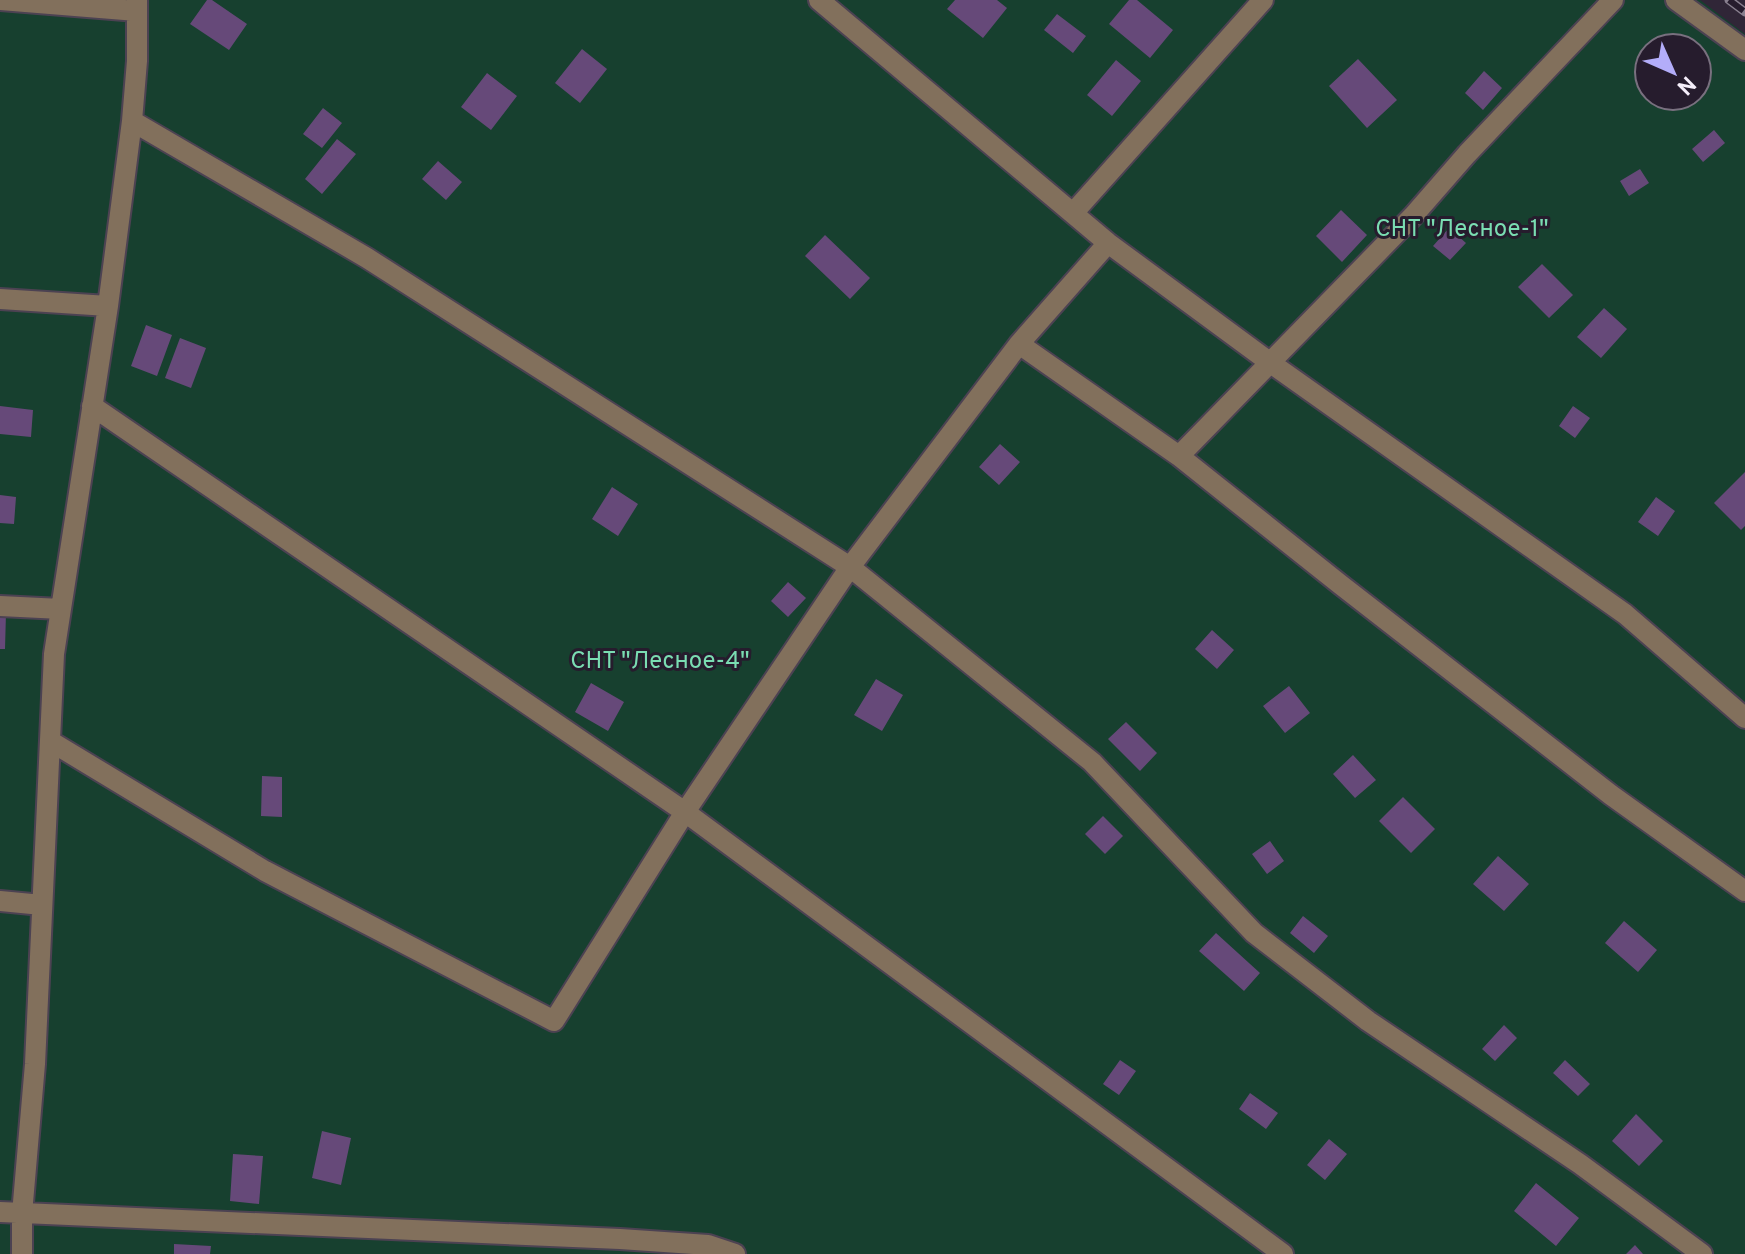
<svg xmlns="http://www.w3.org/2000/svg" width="1745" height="1254" font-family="Overpass,sans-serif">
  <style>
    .green { fill: #17402f; fill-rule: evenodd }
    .building { fill: #664979 }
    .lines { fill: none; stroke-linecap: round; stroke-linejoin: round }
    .minor-casing { stroke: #4c4252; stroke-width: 24 }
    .minor { stroke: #82705c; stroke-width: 20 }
    .rail-casing { stroke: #89808f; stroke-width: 9 }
    .rail { stroke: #261c2d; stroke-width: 6; stroke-dasharray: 18; stroke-linecap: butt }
    .labels { text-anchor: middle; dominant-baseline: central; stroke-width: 6; stroke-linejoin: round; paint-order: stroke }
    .park-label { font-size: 24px; fill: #7addb2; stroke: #261c2d }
  </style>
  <rect width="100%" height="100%" fill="#302637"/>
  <path class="green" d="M0 0H1700L1745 34V1254H0ZM1649 48H1697V96H1649Z"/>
  <path class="building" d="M207 0H212L247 24 229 50 190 24Z
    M955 0H997L1007 8 983 38 947 9Z
    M1129 0H1137L1173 30 1150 58 1109 24Z
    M1057 14 1086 36 1073 53 1044 30Z
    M582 49 607 69 580 103 555 83Z
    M1358 59 1397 100 1367 128 1329 86Z
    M1116 60 1141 81 1112 116 1087 95Z
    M1484 71 1502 88 1483 110 1465 93Z
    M487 73 517 96 491 130 461 107Z
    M323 108 342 123 322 148 303 134Z
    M1714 130 1725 143 1703 162 1692 149Z
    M337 139 356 154 322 194 305 179Z
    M438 161 462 182 446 200 422 179Z
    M1640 169 1649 183 1629 196 1620 181Z
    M1341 210 1367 235 1342 262 1316 236Z
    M1449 228 1466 243 1450 260 1433 246Z
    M825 235 870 278 850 299 805 256Z
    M1542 264 1573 295 1549 318 1518 287Z
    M1604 308 1627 329 1601 358 1577 337Z
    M146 325 172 335 157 376 131 366Z
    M180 338 206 348 191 388 165 378Z
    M0 406 33 410 31 437 0 434Z
    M1573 406 1590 418 1575 438 1559 426Z
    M1000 444 1020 462 999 485 979 467Z
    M1745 472V526L1741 530 1714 503Z
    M612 487 638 504 618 536 592 519Z
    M0 495 16 497 14 524 0 523Z
    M1656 497 1675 511 1658 536 1638 522Z
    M788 582 806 598 788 617 771 601Z
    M0 613H6L5 649H0Z
    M1212 630 1234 650 1217 669 1195 649Z
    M876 679 903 695 882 731 854 715Z
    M591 683 624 702 608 731 575 712Z
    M1289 686 1310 713 1285 733 1263 706Z
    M1126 722 1157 753 1140 771 1108 739Z
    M1353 755 1376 780 1355 798 1333 774Z
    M262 776 282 777V817L261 816Z
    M1403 797 1435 829 1411 853 1379 821Z
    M1103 816 1123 836 1105 854 1085 834Z
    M1270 841 1284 861 1267 874 1252 854Z
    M1498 856 1529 884 1504 911 1473 884Z
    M1303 916 1328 936 1314 953 1290 933Z
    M1624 921 1657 950 1638 972 1605 943Z
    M1216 933 1260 973 1244 991 1199 951Z
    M1504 1025 1517 1038 1495 1061 1482 1049Z
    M1120 1060 1136 1071 1119 1095 1103 1084Z
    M1565 1060 1590 1084 1578 1096 1553 1073Z
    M1250 1093 1278 1113 1266 1129 1239 1109Z
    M1636 1114 1663 1141 1639 1166 1612 1141Z
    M322 1131 351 1138 341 1185 312 1178Z
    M1329 1139 1347 1154 1325 1180 1307 1165Z
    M233 1154 263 1156 259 1204 230 1201Z
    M1536 1183 1579 1218 1556 1246 1514 1211Z
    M174 1244 211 1246 210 1254H174Z
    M1635 1245 1643 1254H1626Z"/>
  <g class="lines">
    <defs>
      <path id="minor" d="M0 0 137 11
        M819 0 1108 243 1272 364 1625 614 1745 718
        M1676 0 1745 50
        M132 121 367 258 850 567 1092 762 1254 933 1368 1021 1580 1164 1702 1254
        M1074 212 1263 0
        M0 299 108 306
        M1019 344 1179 456 1341 585 1611 795 1745 891
        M92 406 685 812 1283 1254
        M1179 456 1413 216 1467 154 1613 0
        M0 606 61 609
        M50 741 265 871 554 1021 685 812 850 567 1019 344 1108 243
        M0 901 42 905
        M0 1212 620 1239 708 1245 735 1254
        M22 1254V1214L35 1064 54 654 108 306 132 121 137 61V0"/>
    </defs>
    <use href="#minor" class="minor-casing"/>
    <use href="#minor" class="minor"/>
    <defs>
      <path id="rail" d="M1729 0 1745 12"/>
    </defs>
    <use href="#rail" class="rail-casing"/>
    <use href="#rail" class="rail"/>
  </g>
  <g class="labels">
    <g class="park-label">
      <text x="1462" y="230">СНТ "Лесное-1"</text>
      <text x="660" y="662">СНТ "Лесное-4"</text>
    </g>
  </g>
  <g transform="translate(1673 72) rotate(135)"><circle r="38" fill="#261c2d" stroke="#79707f" stroke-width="2"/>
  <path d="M0-6L14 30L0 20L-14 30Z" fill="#b3adf9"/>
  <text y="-12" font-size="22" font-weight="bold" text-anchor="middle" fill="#f5eefa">N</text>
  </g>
</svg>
